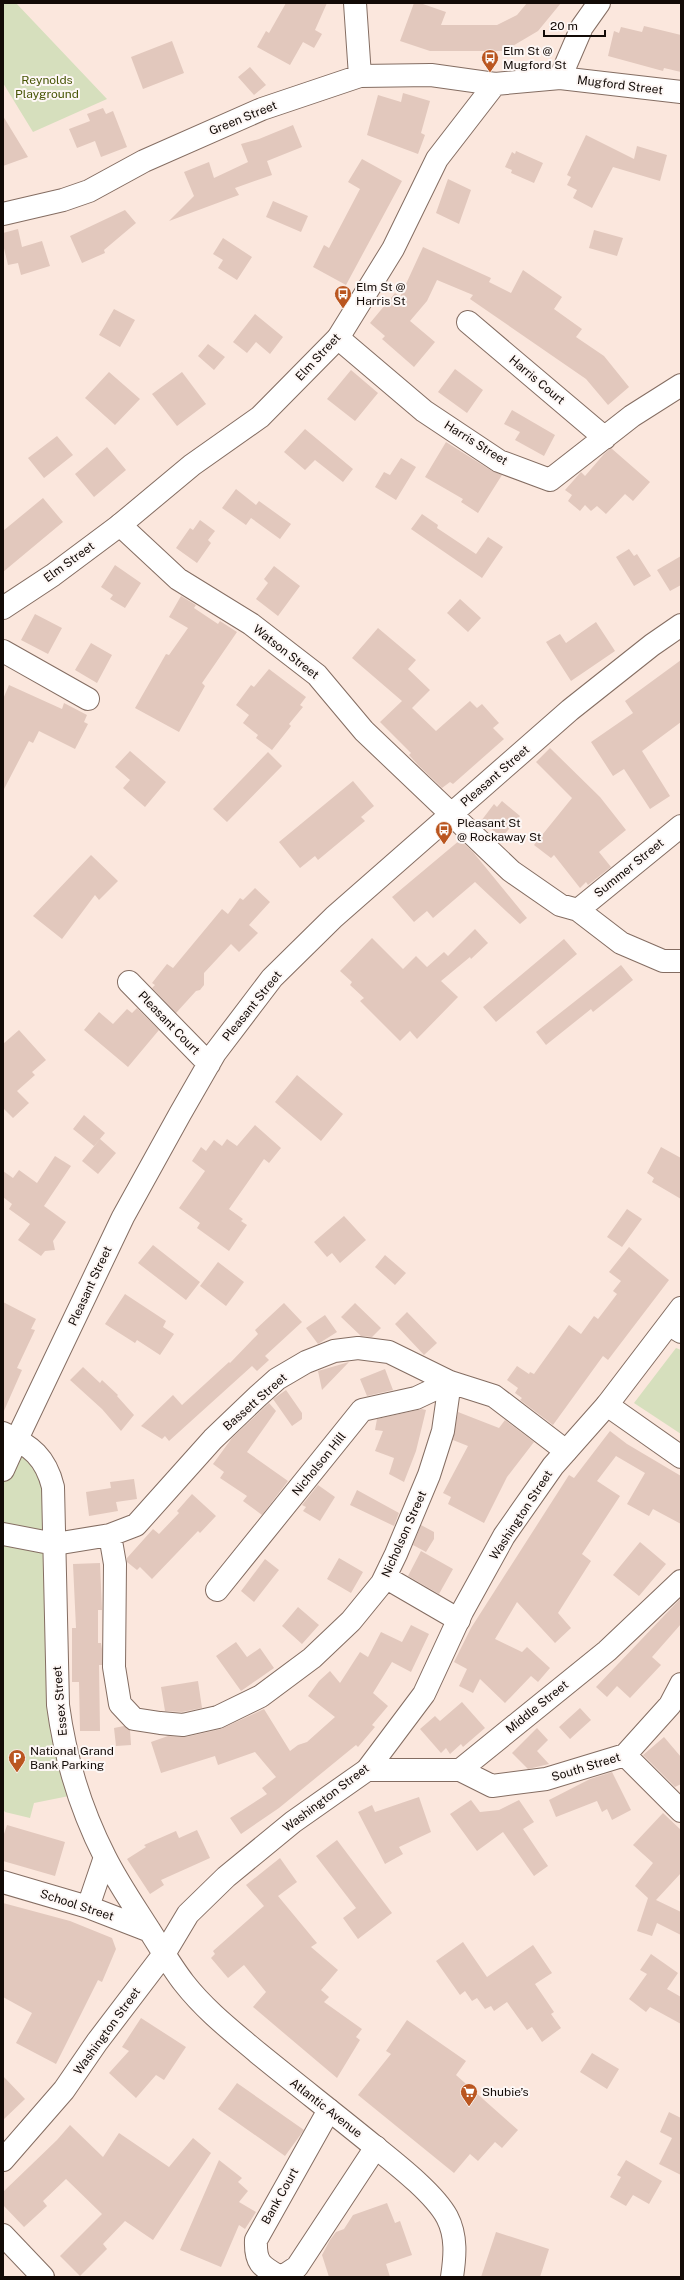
<svg xmlns="http://www.w3.org/2000/svg" width="684" height="2280" font-family="'Public Sans',sans-serif">
  <style>
    .green { fill: #d6dfbd }
    .building { fill: #e2c8bd }
    .lines { fill: none; stroke-linecap: round; stroke-linejoin: round }
    .minor-casing { stroke: #846d62; stroke-width: 24 }
    .major-casing { stroke: #846d62; stroke-width: 24 }
    .minor { stroke: #fff; stroke-width: 22 }
    .major { stroke: #fff; stroke-width: 22 }
    .labels { text-anchor: middle; dominant-baseline: central; stroke-width: 4; stroke-linejoin: round; paint-order: stroke }
    .poi-label { font-size: 12px; fill: #120a06; stroke: #fdf7f5; text-anchor: start }
    .park-label { font-size: 12px; fill: #485606; stroke: #fdf7f5 }
    .street-label { font-size: 12px; fill: #120a06; stroke: #fdf7f5 }
  </style>
  <rect width="100%" height="100%" fill="#fbe7dd"/>
  <path class="green" d="M3 3H16L107 99 33 132 3 83Z
    M676 1348 681 1350V1434L634 1403Z
    M17 1439 44 1462 56 1620 79 1794 34 1803 30 1818 5 1812 3 1809V1470Z"/>
  <path class="building" d="M286 3H327L315 30 322 34 314 48 303 42 290 65 257 47 266 31 269 33Z
    M414 3H420L446 12 441 25H497L517 15 527 3H561L538 31 504 51H430L400 41Z
    M644 26 681 35V72L664 68 663 71 608 56 614 31 619 33 621 27 642 32Z
    M172 41 184 73 143 89 131 57Z
    M250 67 266 85 254 95 238 77Z
    M403 93 430 101 421 133 425 135 418 154 367 135 378 95 401 102Z
    M103 108 106 114 113 111 127 147 101 157 95 141 77 148 69 129 90 121 87 114Z
    M3 116 28 157 3 166Z
    M293 125 302 147 267 161 272 175 235 188 239 195 169 221 194 196 184 172 209 162 214 178 248 162 241 144 259 139Z
    M586 135 634 159 637 146 667 155 660 181 613 167 592 208 573 198 577 190 567 185 571 177 567 175Z
    M516 151 543 163 534 183 511 173 512 170 505 167 512 152 515 154Z
    M362 159 402 181 346 285 313 267 324 245 329 248 360 189 348 182Z
    M448 179 471 190 459 224 436 213Z
    M273 201 308 216 301 232 266 217Z
    M125 210 136 223 104 250 105 253 82 263 70 236Z
    M18 229 22 247 42 241 50 266 21 275 18 263 8 265 3 244V233Z
    M594 230 623 238 617 256 589 248Z
    M223 238 252 257 237 280 218 268 223 260 213 254Z
    M423 247 491 278 489 282 511 293 523 270 562 297 554 309 582 329 576 337 604 356 629 387 608 405 586 379 470 299 473 295 437 280 427 301 410 321 435 342 414 367 382 339 385 336 370 323 395 293 400 297Z
    M114 309 135 320 120 347 99 335Z
    M255 314 283 337 270 354 256 342 247 353 233 342Z
    M208 344 225 357 214 370 198 356Z
    M455 369 483 390 467 413 438 392Z
    M351 370 378 393 355 421 327 399Z
    M109 372 140 399 115 425 85 398Z
    M182 372 206 404 177 426 152 394Z
    M512 410 555 435 544 456 515 440 520 432 504 424Z
    M305 429 353 469 343 482 315 460 305 470 284 452Z
    M57 436 73 455 44 478 28 458Z
    M446 442 492 471 502 475 478 513 461 502 463 499 425 477Z
    M107 447 126 470 94 497 75 474Z
    M611 448 650 482 633 501 625 494 606 514 597 506 591 511 585 505 580 511 568 501 572 495 565 490 581 472 585 476 604 454Z
    M401 458 416 467 396 500 375 487 384 472 390 475Z
    M236 489 256 505 259 501 291 524 280 539 251 518 246 525 222 508Z
    M43 498 63 522 3 572V531Z
    M422 514 438 525 437 528 476 554 488 537 503 547 482 578 411 529Z
    M200 520 215 531 208 540 211 543 197 563 176 548 190 528 193 530Z
    M629 549 634 556 637 554 651 576 634 586 616 557Z
    M681 556V585L670 591 657 570Z
    M115 565 141 583 125 608 110 599 113 595 101 587Z
    M274 566 300 586 278 616 256 599 268 583 264 579Z
    M181 596 196 605 194 608 218 624 220 621 237 632 202 683 205 686 179 732 135 708 166 654 169 655 188 628 169 617Z
    M460 599 481 618 468 632 447 613Z
    M35 614 62 628 48 654 21 640Z
    M596 622 615 651 571 681 546 642 560 634 566 643Z
    M378 628 416 660 408 669 430 690 412 708 436 731 470 701 477 708 482 704 499 723 493 728 504 739 453 784 450 782 442 788 418 765 409 755 411 753 380 722 402 701 352 658Z
    M91 643 112 655 97 683 75 670Z
    M681 660V722L642 751 670 796 650 809 624 769 613 776 591 742 633 713 625 701Z
    M269 669 306 697 300 705 303 707 289 724 291 726 272 750 256 738 258 735 243 723 249 715 236 705 251 685 254 687Z
    M9 685 62 709 64 703 87 715 84 722 88 724 75 749 39 731 33 743 29 741 3 791V699Z
    M550 748 600 797 626 830 599 852 611 867 588 885 586 882 580 888 554 855 551 858 534 845 572 798 536 762Z
    M130 751 166 782 145 807 123 788 130 780 115 767Z
    M268 752 282 766 227 822 213 809Z
    M353 781 374 806 361 817 365 821 318 860 315 856 300 868 279 842Z
    M502 801 520 816 502 837 481 821 494 804 497 807Z
    M460 840 473 852 527 918 520 924 475 882 433 918 427 911 414 922 392 897Z
    M91 855 118 881 99 900 95 895 62 939 33 916Z
    M255 888 270 902 249 925 258 933 239 952 231 944 204 973V985L200 990 196 991 176 1013 152 988 155 985 152 983 167 964 173 968 222 909 228 914 240 898 243 900Z
    M475 929 488 943 471 959 470 957 441 981 458 997 417 1039 410 1031 400 1041 360 1001 364 998 350 985 352 982 340 971 372 938 403 969 416 956 427 967 444 952 448 956Z
    M564 939 577 954 496 1022 483 1007Z
    M621 965 633 980 593 1012 591 1009 546 1045 536 1032Z
    M137 1008 159 1030 128 1067 84 1030 99 1012 113 1024 127 1009 132 1013Z
    M19 1030 46 1060 32 1072 35 1075 17 1091 29 1103 13 1118 3 1108V1044Z
    M297 1075 343 1114 321 1141 275 1102Z
    M84 1115 105 1133 94 1146 73 1129Z
    M255 1125 281 1148 269 1163 264 1159 229 1209 243 1219 241 1221 247 1225 229 1251 197 1228 200 1223 179 1208 205 1171 192 1161 201 1147 206 1151 214 1140 222 1146 227 1139 237 1146Z
    M100 1139 116 1153 98 1174 82 1161Z
    M661 1147 681 1158V1199L652 1182 654 1178 647 1173Z
    M55 1156 71 1166 44 1206 66 1222 53 1241 55 1250 45 1251 41 1256 18 1240 30 1224 9 1209 12 1204 3 1197V1171L13 1178 19 1170 37 1183Z
    M627 1209 642 1219 622 1247 607 1237Z
    M344 1216 366 1240 340 1263 332 1253 327 1257 314 1242Z
    M153 1245 200 1282 186 1300 138 1263Z
    M629 1247 669 1280 608 1360 603 1356 553 1425 520 1400 522 1398 515 1393 518 1388 507 1380 517 1366 529 1374 530 1372 534 1374 569 1325 581 1334 594 1316 598 1319 617 1294 613 1291 621 1281 609 1272Z
    M385 1255 406 1273 395 1285 375 1267Z
    M218 1262 244 1282 226 1306 200 1286Z
    M125 1294 166 1321 163 1327 174 1334 160 1355 137 1340 135 1343 105 1324Z
    M3 1302 36 1319 31 1329 35 1330 17 1368 22 1370 3 1413Z
    M284 1303 302 1322 265 1356 269 1360 257 1371 252 1366 169 1441 165 1436 162 1439 141 1426 173 1395 182 1405 229 1362 230 1363 258 1334 255 1330Z
    M355 1303 381 1328 372 1337 361 1336 341 1317Z
    M407 1312 437 1343 424 1355 395 1324Z
    M325 1315 337 1332 318 1344 306 1328Z
    M349 1362 322 1390 318 1371Z
    M83 1367 100 1383 102 1380 118 1395 117 1396 134 1415 121 1431 102 1409 70 1380Z
    M385 1369 393 1390 367 1396 360 1379Z
    M286 1390 302 1413V1419L292 1426 273 1399Z
    M269 1403 276 1411 247 1452 288 1481 262 1515 243 1501 247 1496 220 1478 224 1472 213 1464 232 1438Z
    M422 1409 426 1410 416 1451 404 1482 389 1474 394 1458 375 1451 383 1431 375 1430 377 1419Z
    M458 1412 499 1428 505 1420 534 1442 507 1477 484 1523 448 1504 451 1497 443 1493 468 1446 453 1440Z
    M610 1431 627 1444 681 1476V1524L653 1509 649 1516 627 1504 645 1473 616 1456 597 1481 620 1496 582 1554 591 1561 558 1613 571 1628 555 1643 517 1602 495 1639 522 1652 527 1647 550 1668 538 1682 531 1676 505 1703 480 1679 473 1693 459 1686 467 1669 454 1662 471 1628 569 1475 574 1478Z
    M134 1479 137 1499 116 1502 118 1511 89 1516 86 1492 111 1488 110 1482Z
    M318 1485 335 1497 320 1521 303 1511 306 1507 302 1505Z
    M357 1490 399 1513 394 1526 350 1505Z
    M192 1494 216 1516 200 1533 198 1531 152 1579 140 1567 137 1570 127 1562V1558L153 1529 159 1534 179 1513 177 1511Z
    M421 1525 434 1532V1539L426 1552 413 1545Z
    M640 1542 666 1564 639 1596 613 1575Z
    M421 1551 453 1569 439 1594 408 1576Z
    M339 1558 363 1572 351 1593 327 1579Z
    M265 1559 279 1570 254 1602 241 1591Z
    M100 1563 102 1610H98V1643H101L102 1649V1665H99L100 1731H80L79 1682H72V1628H76L73 1564Z
    M681 1598V1624L652 1657 661 1665 630 1698 617 1686 607 1697 596 1687Z
    M298 1607 319 1625 302 1644 282 1626Z
    M411 1625 429 1634 411 1672 392 1662 373 1693 388 1706 372 1725 375 1727 358 1747 356 1745 279 1808 241 1834 230 1818 267 1794 262 1788 276 1777 255 1752 218 1765 215 1756 161 1773 151 1742 168 1736 186 1737 221 1729 264 1709 290 1751 298 1745 307 1742 335 1717 308 1696 319 1681 330 1671 340 1683 360 1652 368 1657 381 1632 402 1642Z
    M236 1642 247 1657 260 1648 274 1668 241 1691 216 1656Z
    M198 1681 202 1708 182 1712 165 1711 161 1687Z
    M462 1702 485 1728 463 1747 461 1744 450 1754 446 1748 441 1753 420 1729 435 1716 440 1721Z
    M580 1708 591 1720 570 1739 559 1727Z
    M124 1726 130 1730 131 1745 116 1746 114 1728Z
    M537 1728 548 1740 537 1751 549 1764 528 1769 512 1753Z
    M664 1737 681 1757V1784L675 1787 643 1755Z
    M612 1772 631 1810 612 1820 607 1809 602 1812 597 1801 556 1817 549 1800 590 1779Z
    M419 1797 431 1832 399 1847 403 1854 385 1864 358 1812 372 1805 375 1812Z
    M471 1800 480 1812 499 1810 519 1800 534 1822 523 1829 548 1866 534 1876 503 1832 477 1851 450 1814Z
    M663 1813 681 1830V1873L656 1900 681 1912V1935L657 1923 652 1936 637 1931 648 1898 635 1886 653 1863 633 1845Z
    M7 1825 65 1842 55 1876 3 1861V1837Z
    M197 1830 210 1858 161 1880 164 1885 150 1894 127 1859 146 1847 144 1845 176 1831 179 1838Z
    M337 1840 392 1913 358 1939 343 1918 356 1908 316 1856Z
    M280 1858 297 1882 278 1896 317 1943 311 1947 338 1970 321 1990 329 1997 324 2002 362 2029 356 2037 360 2040 337 2078 253 2007 266 1992 244 1965 228 1978 211 1958 215 1954 213 1951 264 1906 246 1885Z
    M3 1903 70 1921 112 1938 116 1949 102 1982 98 1980 56 2064 16 2043 32 2013 3 1997Z
    M463 1942 487 1977 533 1945 552 1973 535 1984 554 2012 551 2014 561 2028 542 2042 532 2027 527 2030 507 2002 494 2011 491 2006 485 2009 477 1998 472 2001 465 1991 460 1995 436 1961Z
    M651 1954 678 1973 667 1989 681 1997V2024L650 2007 646 2012 629 1999 647 1974 640 1970Z
    M141 2018 186 2047 164 2080 156 2075 136 2098 109 2073 129 2051 122 2047Z
    M407 2020 466 2061 456 2075 518 2130 502 2148 495 2142 478 2161 470 2154 454 2173 358 2095 391 2054 386 2051Z
    M592 2053 619 2069 607 2089 580 2072Z
    M3 2076 25 2099 3 2120Z
    M237 2083 304 2130 285 2156 218 2109Z
    M669 2112 681 2118V2175L659 2164 672 2138 660 2132Z
    M70 2125 103 2157 119 2133 169 2167 193 2138 211 2153 153 2240 125 2221 103 2244 107 2249 80 2276 60 2256 102 2214 66 2179 43 2201 47 2206 24 2227 3 2205V2192L57 2140Z
    M219 2160 242 2178 238 2182 248 2191 239 2202 256 2212 245 2229 239 2225 221 2267 180 2250Z
    M626 2160 662 2181 649 2204 633 2195 626 2206 610 2197 621 2177 617 2175Z
    M387 2203 395 2223 400 2221 412 2255 386 2264 390 2277H329L322 2255 330 2240 336 2232 344 2229 353 2215Z
    M496 2232 549 2249 540 2277H481Z"/>
  <g class="lines">
    <defs>
      <path id="minor" d="M355 3 360 76
        M560 78 582 27 599 3
        M3 214 63 200 89 191 144 161 262 109 360 76 431 75 495 84
        M468 322 605 438
        M338 338 424 411 499 461 550 480 632 416 681 385
        M120 525 178 579 251 624 317 675 364 731 511 871 560 905 578 910 621 943 663 961H681
        M3 651 88 699
        M578 910 681 826
        M129 982 209 1064
        M670 1325 681 1332
        M607 1405 681 1457
        M17 1439 123 1217 180 1114 215 1053 272 978 334 917 570 710 652 645 681 625
        M110 1535 115 1564 114 1667 120 1704 134 1719 160 1723 183 1725 218 1717 261 1696 312 1658 351 1621 382 1583 396 1554 429 1475 443 1431 450 1382
        M55 1544 110 1535 136 1525 213 1439 258 1396 277 1379 306 1362 334 1351 358 1348 389 1352 450 1382 494 1396 566 1451
        M385 1577 459 1620
        M217 1590 362 1410 416 1398 450 1382
        M625 1755 681 1811
        M367 1770H460L607 1651 681 1581
        M460 1770 492 1786 546 1779 625 1755 670 1705 681 1684
        M3 2235 43 2277
        M280 2277C261 2266 255 2263 256 2240L329 2110
        M282 2277 297 2267 376 2147"/>
      <path id="major" d="M3 608 53 575 120 525 192 465 260 417 338 338 393 249 437 159 495 84 560 78 681 92
        M3 1433C31 1445 46 1458 53 1487L58 1705C65 1757 81 1810 105 1857 117 1881 132 1903 146 1925 159 1945 170 1965 184 1983 205 2010 232 2031 258 2053 296 2084 336 2115 374 2146 395 2163 434 2193 447 2217 457 2236 455 2257 452 2277
        M3 1470 17 1439
        M3 1534 55 1544
        M3 1882 88 1907 150 1931
        M88 1907 105 1857
        M3 2160 64 2090 97 2042 164 1954 188 1914 226 1877 293 1822 367 1770 424 1694 462 1612 504 1536 553 1466 607 1405 681 1308"/>
    </defs>
    <use href="#minor" class="minor-casing"/>
    <use href="#major" class="major-casing"/>
    <use href="#minor" class="minor"/>
    <use href="#major" class="major"/>
  </g>
  <defs>
    <symbol id="bus-pin" viewBox="-11 -11 22 30"><path d="M0 17L-7.5 6A9.5 9.5 0 1 1 7.5 6Z" fill="#ba5620" stroke="#fdf7f5"/><path d="M-5-6H5V4H4V6H2V4H-2V6H-4V4H-5ZM-3.5-4V0h7V-4ZM-3.5 1.2v1.5H-2V1.2ZM2 1.2v1.5H3.5V1.2Z" fill="#fff"/></symbol>
    <symbol id="parking-pin" viewBox="-11 -11 22 30"><path d="M0 17L-7.5 6A9.5 9.5 0 1 1 7.5 6Z" fill="#ba5620" stroke="#fdf7f5"/><path d="M-3.5-5.5H1a3.5 3.5 0 0 1 0 7H-1V5.5H-3.5ZM-1-3.4V-.6H.8a1.4 1.4 0 0 0 0-2.8Z" fill="#fff"/></symbol>
    <symbol id="supermarket-pin" viewBox="-11 -11 22 30"><path d="M0 17L-7.5 6A9.5 9.5 0 1 1 7.5 6Z" fill="#ba5620" stroke="#fdf7f5"/><path d="M-6-5.5h2.5l.6 2H6L4.5 2H-2.5L-4.4-4H-6ZM-1.5 3.2a1.3 1.3 0 1 0 .1 0ZM3 3.2a1.3 1.3 0 1 0 .1 0Z" fill="#fff"/></symbol>
  </defs>
  <g fill-rule="evenodd">
    <use href="#bus-pin" x="480" y="48" width="20" height="27"/>
    <use href="#bus-pin" x="333" y="284" width="20" height="27"/>
    <use href="#bus-pin" x="434" y="820" width="20" height="27"/>
    <use href="#parking-pin" x="7" y="1748" width="20" height="27"/>
    <use href="#supermarket-pin" x="459" y="2082" width="20" height="27"/>
  </g>
  <g class="labels">
    <g class="poi-label">
      <text x="503" y="51">Elm St @<tspan x="503" dy="14">Mugford St</tspan></text>
      <text x="356" y="287">Elm St @<tspan x="356" dy="14">Harris St</tspan></text>
      <text x="457" y="823">Pleasant St<tspan x="457" dy="14">@ Rockaway St</tspan></text>
      <text x="30" y="1751">National Grand<tspan x="30" dy="14">Bank Parking</tspan></text>
      <text x="482" y="2092">Shubie’s</text>
    </g>
    <g class="park-label">
      <text x="47" y="80">Reynolds<tspan x="47" dy="14">Playground</tspan></text>
    </g>
    <g class="street-label">
      <text transform="translate(620 85) rotate(7)">Mugford Street</text>
      <text transform="translate(243 118) rotate(-22)">Green Street</text>
      <text transform="translate(318 357) rotate(-47)">Elm Street</text>
      <text transform="translate(537 380) rotate(40)">Harris Court</text>
      <text transform="translate(476 443) rotate(32)">Harris Street</text>
      <text transform="translate(69 562) rotate(-36)">Elm Street</text>
      <text transform="translate(286 652) rotate(38)">Watson Street</text>
      <text transform="translate(495 776) rotate(-41)">Pleasant Street</text>
      <text transform="translate(629 868) rotate(-39)">Summer Street</text>
      <text transform="translate(252 1006) rotate(-51)">Pleasant Street</text>
      <text transform="translate(169 1023) rotate(46)">Pleasant Court</text>
      <text transform="translate(90 1286) rotate(-65)">Pleasant Street</text>
      <text transform="translate(255 1402) rotate(-41)">Bassett Street</text>
      <text transform="translate(319 1464) rotate(-51)">Nicholson Hill</text>
      <text transform="translate(521 1515) rotate(-57)">Washington Street</text>
      <text transform="translate(404 1534) rotate(-66)">Nicholson Street</text>
      <text transform="translate(60 1701) rotate(-95)">Essex Street</text>
      <text transform="translate(537 1707) rotate(-39)">Middle Street</text>
      <text transform="translate(586 1767) rotate(-17)">South Street</text>
      <text transform="translate(326 1798) rotate(-37)">Washington Street</text>
      <text transform="translate(77 1905) rotate(18)">School Street</text>
      <text transform="translate(107 2031) rotate(-54)">Washington Street</text>
      <text transform="translate(326 2108) rotate(38)">Atlantic Avenue</text>
      <text transform="translate(280 2196) rotate(-61)">Bank Court</text>
    </g>
  </g>
  <rect width="684" height="2280" fill="none" stroke="#120a06" stroke-width="8"/>
  <path d="M544 30v6h61v-6" fill="none" stroke="#120a06" stroke-width="2"/>
  <text x="550" y="30" font-size="12" fill="#120a06" stroke="#fdf7f5" stroke-width="3" paint-order="stroke">20 m</text>
</svg>
